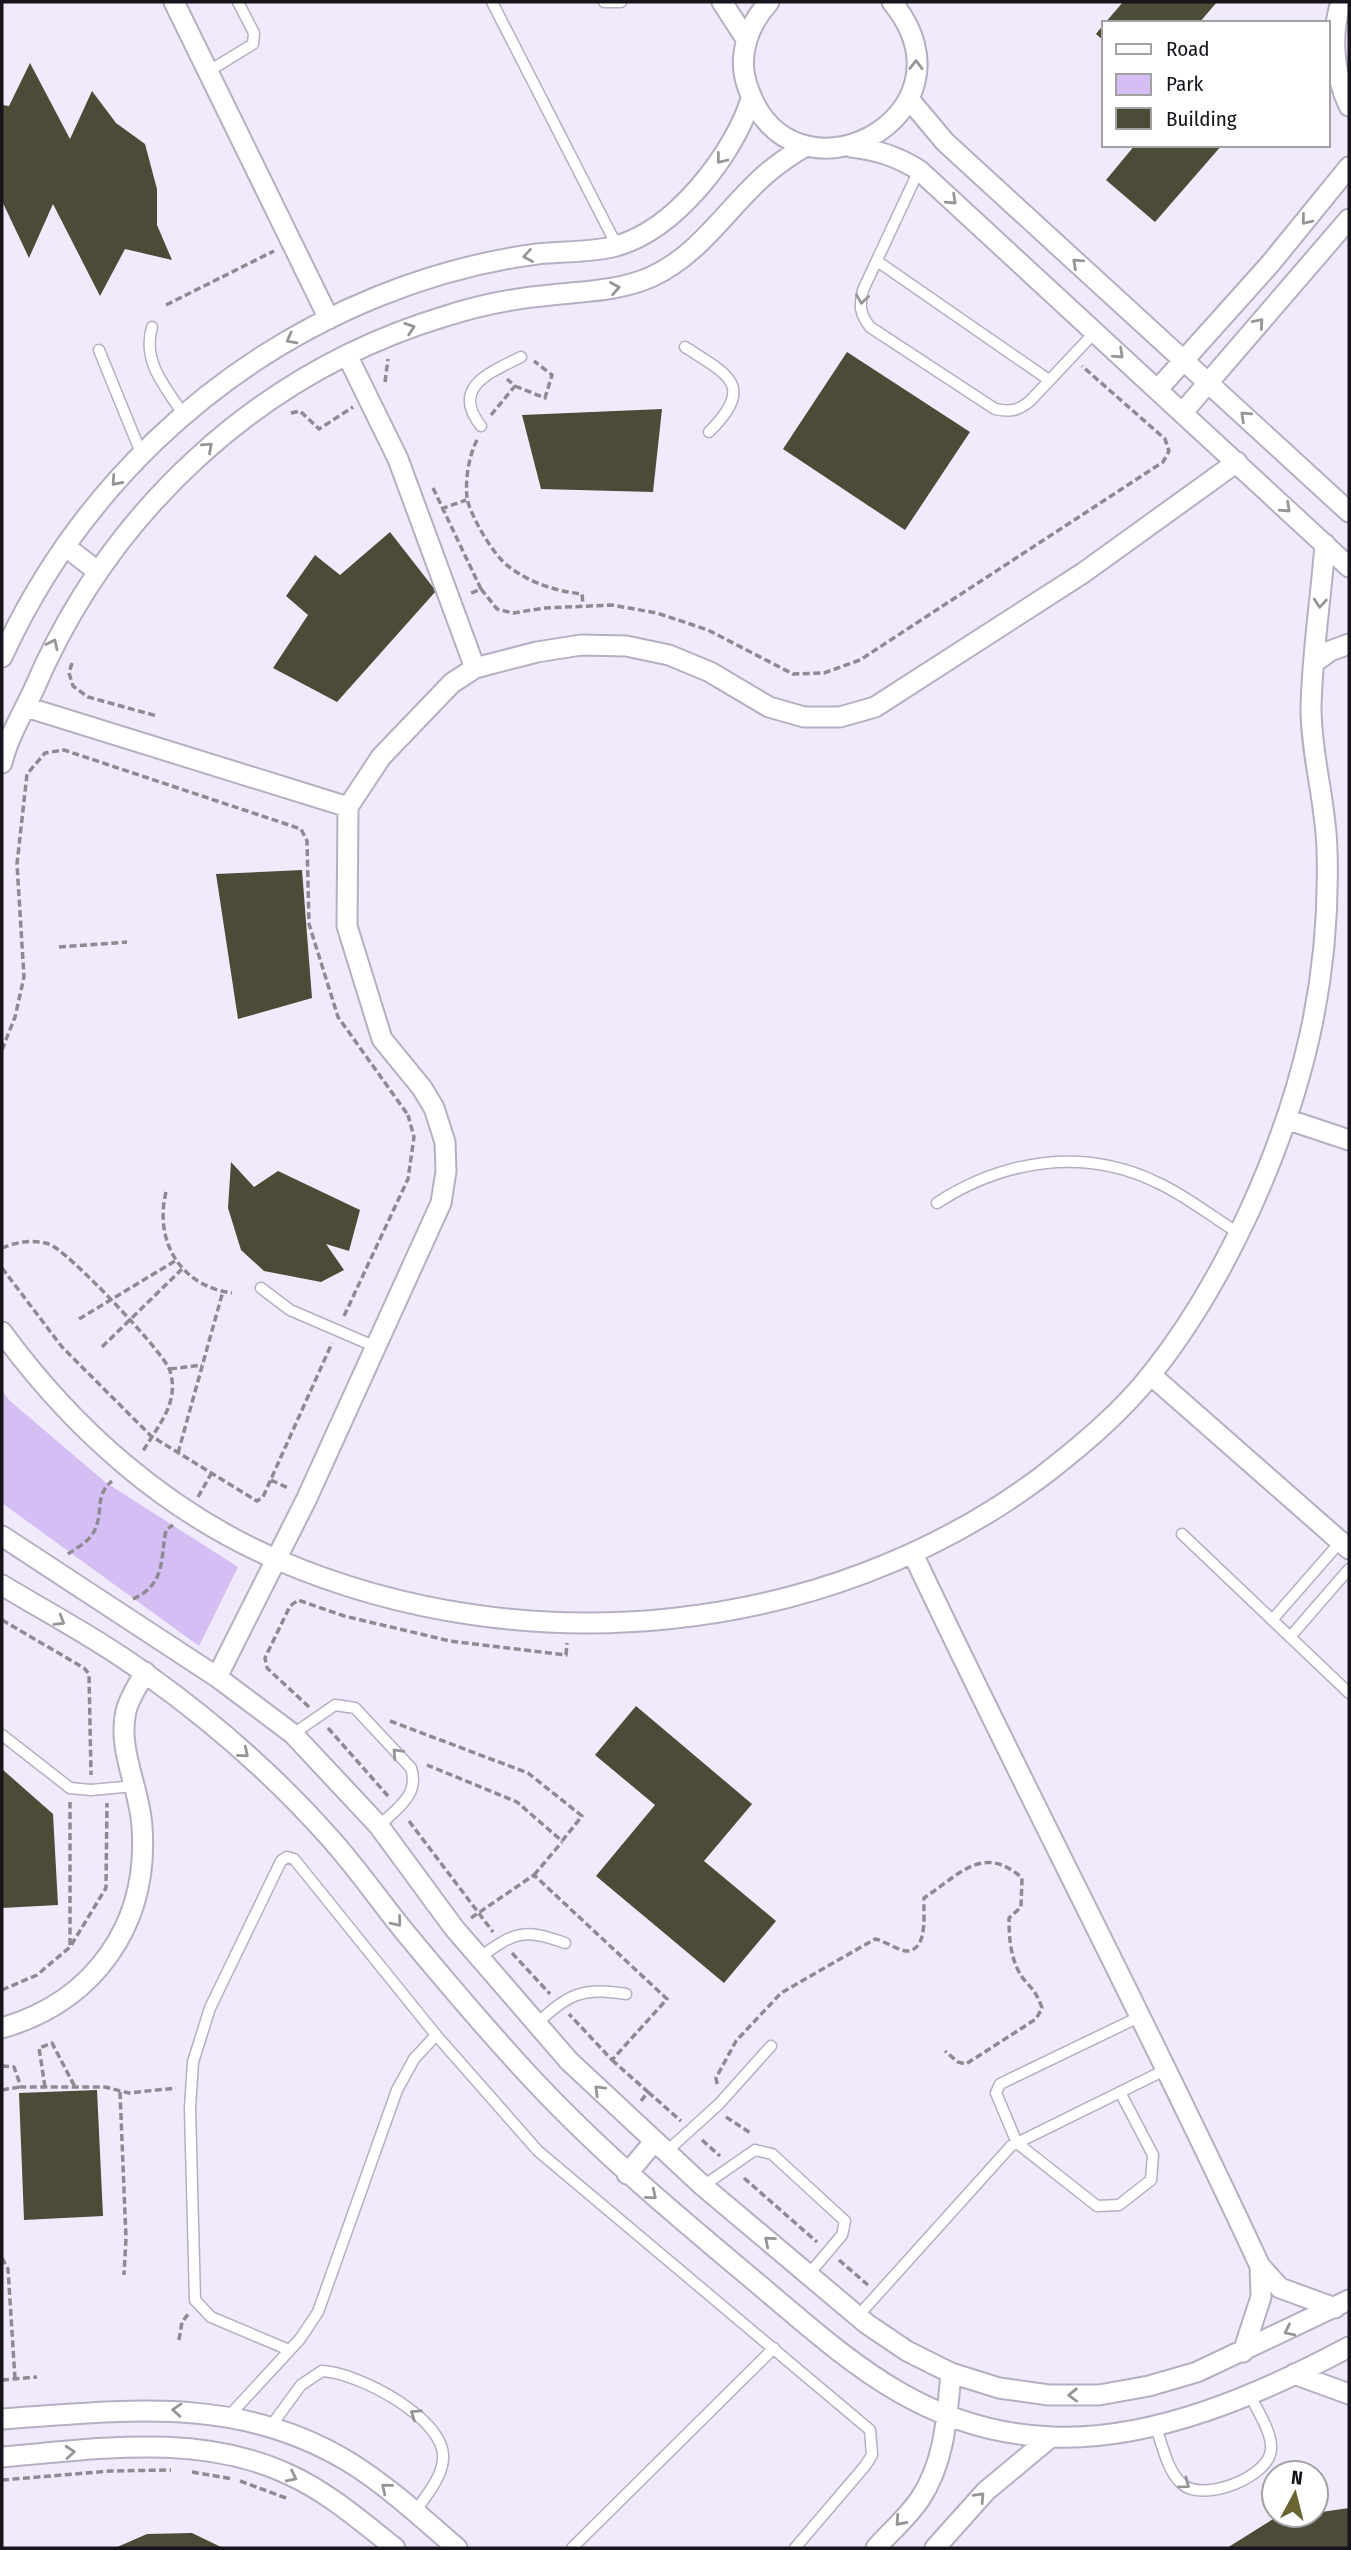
<svg xmlns="http://www.w3.org/2000/svg" width="1351" height="2550" font-family="'Fira Sans Condensed',sans-serif">
  <style>
    .built { fill: #f1eafc; fill-rule: evenodd }
    .green { fill: #d5bef4 }
    .building { fill: #4c4b38 }
    .lines { fill: none; stroke-linecap: round; stroke-linejoin: round }
    .service-casing { stroke: #b6aec2; stroke-width: 13 }
    .minor-casing { stroke: #b6aec2; stroke-width: 23 }
    .path { stroke: #8e8a92; stroke-width: 3.5; stroke-dasharray: 7 3.5; stroke-linecap: butt }
    .service { stroke: #fff; stroke-width: 10 }
    .minor { stroke: #fff; stroke-width: 19 }
    .oneway { stroke: #979598 }
  </style>
  <rect width="100%" height="100%" fill="#f9f5fe"/>
  <path class="built" d="M2 2H1349V2548H2ZM1104 23H1328V145H1104ZM1274 2473H1316V2515H1274Z"/>
  <path class="green" d="M2 1391 10 1401 105 1482 238 1567 199 1646 2 1503Z"/>
  <path class="building" d="M1123 2H1217L1199 23H1105Z
    M1104 24V41L1096 34Z
    M30 63 70 139 92 91 116 123 145 144 157 189V225L172 260 125 249 100 296 53 204 29 258 2 201V105L9 106Z
    M1135 145H1222L1155 222 1106 180Z
    M847 352 970 432 905 530 783 449Z
    M662 409 653 492 541 489 522 415Z
    M390 532 436 591 337 702 273 668 308 615 286 596 315 555 340 575Z
    M302 870 312 998 238 1019 216 874Z
    M231 1162 254 1187 278 1171 360 1210 349 1251 326 1244 344 1270 321 1282 264 1271 241 1250 228 1208Z
    M636 1706 752 1804 704 1861 776 1921 724 1983 596 1876 655 1805 595 1755Z
    M2 1769 53 1814 58 1905 2 1908Z
    M97 2090 103 2216 24 2220 19 2093Z
    M1349 2508V2548H1227L1273 2519Z
    M192 2533 223 2548H115L147 2534Z"/>
  <g class="lines">
    <defs>
      <path id="service" d="M492 2 617 246
        M604 2H621
        M209 71 253 44 254 33 238 2
        M919 170 863 290C859 306 860 314 870 327L995 409C1010 412 1018 411 1030 401L1095 332
        M877 261 1049 380
        M152 327C142 362 165 386 183 414
        M685 347C728 375 756 385 709 432
        M99 350 141 453
        M481 426C450 387 491 372 521 357
        M937 1203C1003 1160 1083 1147 1156 1182 1185 1195 1211 1216 1238 1233
        M261 1288 290 1310 376 1347
        M1182 1534 1349 1693
        M1272 1620 1341 1541
        M1290 1637 1349 1569
        M293 1734 335 1705 355 1708 411 1768C420 1795 397 1808 379 1826
        M2 1735 70 1788 91 1790 134 1786
        M479 1958C514 1932 524 1928 565 1943
        M536 2024C568 1995 582 1986 626 1994
        M1120 2092 1153 2155 1151 2180 1119 2205 1097 2206 1017 2143 996 2093 1000 2084 1141 2016
        M666 2152 719 2104 771 2046
        M703 2186 755 2150 772 2154 845 2221 842 2235 809 2274
        M858 2316 1011 2146 1167 2069
        M289 2350 211 2317 195 2300 190 2108 193 2062 210 2008 281 1861 287 1857 294 1859 436 2035 538 2151 870 2430 872 2455 865 2466 795 2548
        M229 2416 300 2339 318 2312 397 2090 414 2059 436 2035
        M1155 2425C1162 2443 1167 2471 1182 2484 1203 2503 1270 2477 1271 2449 1272 2431 1256 2409 1249 2393
        M271 2426 301 2385 322 2371C357 2372 447 2419 443 2459 442 2478 425 2497 415 2512
        M572 2548 774 2348"/>
      <path id="minor" d="M174 2 329 319
        M722 2 746 39
        M769 2C749 24 737 55 747 85 789 218 986 117 892 2
        M1341 2C1330 36 1334 74 1349 106
        M909 99 945 142 1349 512
        M851 147C877 150 896 156 919 170L1349 567
        M347 355 398 459 475 668
        M1158 389 1270 264 1349 167
        M1183 412 1349 219
        M65 546 97 571
        M2 657C77 493 211 364 379 296 429 276 483 261 537 254 563 251 590 253 616 246 675 230 734 154 751 99
        M1315 662 1330 651 1349 644
        M26 707 348 807
        M2 763C8 737 23 713 34 689 110 511 259 372 446 316 480 305 516 298 551 295 585 291 619 291 651 277 700 255 728 207 766 174 779 163 792 154 806 146
        M1286 1119 1349 1140
        M2 1332C73 1429 166 1512 278 1560 524 1666 825 1638 1041 1477 1081 1446 1122 1412 1153 1372 1192 1323 1223 1268 1249 1212 1303 1094 1331 980 1327 850 1326 802 1311 756 1311 708 1312 654 1321 598 1325 544
        M1151 1375 1349 1549
        M2 1536 217 1677 293 1734 379 1826 454 1928 569 2061 703 2186 867 2324 907 2351 951 2373 999 2388 1049 2395H1099L1149 2386 1197 2372 1349 2300
        M913 1554C1026 1793 1149 2026 1260 2266L1280 2288 1335 2308
        M2 1585C50 1614 101 1641 146 1674 212 1721 276 1777 330 1838 356 1867 379 1900 404 1931 447 1983 491 2035 537 2084 604 2155 677 2216 751 2278 845 2357 921 2432 1052 2437 1154 2441 1261 2394 1349 2347
        M217 1677 307 1498 441 1203 446 1171 445 1142 434 1108 422 1088 382 1039 347 926 348 807 381 757 452 683 475 668 537 652 581 645 626 646 669 655 710 672 769 707 804 717H840L875 707 1083 573 1237 462
        M2 2028C95 2001 149 1924 142 1827 140 1788 117 1750 126 1711 129 1698 139 1684 145 1672
        M627 2174 653 2143
        M1243 2352 1261 2297 1260 2266
        M1294 2374 1349 2394
        M2 2419C125 2411 237 2394 349 2462 388 2486 422 2518 457 2548
        M2 2457C99 2449 199 2432 290 2475 329 2493 362 2522 395 2548
        M876 2548C890 2532 908 2517 920 2499 945 2462 947 2416 951 2373
        M935 2548 986 2491 1051 2437"/>
    </defs>
    <use href="#service" class="service-casing"/>
    <use href="#minor" class="minor-casing"/>
    <path class="path" d="M166 305 274 251
      M385 382 388 359
      M515 386 545 398 552 375 534 361
      M291 413 300 411 319 429 353 407
      M491 415 515 386 507 379
      M477 440C469 455 465 480 467 497 469 514 494 556 508 566 530 583 555 591 582 594L583 605
      M433 488 481 589 469 594
      M441 509 466 500
      M481 589 497 609 513 613 545 608 612 605 657 613 708 630 793 674 824 673 860 660 1163 462 1169 451 1165 439 1082 366
      M72 663 69 673 73 686 88 697 157 716
      M59 947 127 942
      M2 1050 15 1017 24 977 17 864 27 774 45 753 64 750 301 829 307 841 309 924 338 1017 408 1115
      M166 1192C154 1241 180 1286 232 1293
      M2 1248C16 1242 34 1239 49 1244 66 1249 166 1354 170 1371 180 1404 157 1426 142 1453
      M2 1268 62 1347 151 1436 257 1501 263 1497 332 1343
      M344 1316 408 1179 414 1137 408 1115
      M79 1319 175 1261
      M102 1347 182 1269
      M170 1369 202 1365
      M178 1453 223 1291
      M271 1480 288 1488
      M198 1497 211 1474
      M68 1554C78 1547 92 1540 96 1527 103 1509 95 1495 112 1481
      M133 1599C166 1584 160 1560 166 1530L173 1525
      M2 1620 84 1668 89 1674 91 1775
      M309 1707 267 1668 265 1658 290 1606 298 1600 344 1616 450 1641 566 1655 567 1643
      M390 1721 528 1773 582 1816 562 1841 517 1802 427 1765
      M328 1728 388 1796
      M409 1821 493 1932
      M534 1875 562 1842
      M471 1918 534 1875 667 1999 612 2060 569 2014
      M70 1945V1802
      M512 1953 550 1994
      M2 1990 37 1975 70 1947 106 1888 107 1803
      M612 2060 648 2092 641 2101
      M2 2066 14 2067 21 2087H105L129 2093 176 2088
      M717 2084 716 2078 736 2041 781 1993 875 1939C885 1941 897 1950 906 1951 929 1951 923 1912 924 1898 959 1875 983 1843 1022 1878L1021 1907 1009 1918C1009 1935 1010 1954 1018 1970 1025 1985 1035 1986 1042 2008L1036 2019 966 2064 958 2062 945 2051
      M45 2087 39 2048 52 2043 75 2087
      M2 2090 20 2087
      M120 2092 126 2238 124 2275
      M648 2092 681 2121
      M726 2117 752 2134
      M702 2140 720 2156
      M744 2178 817 2242
      M2 2258 8 2269 15 2379
      M839 2260 868 2285
      M179 2340 182 2322 189 2313
      M2 2380 37 2377
      M192 2472 233 2479
      M2 2480 110 2471 171 2470
      M240 2481 286 2498"/>
    <use href="#service" class="service"/>
    <use href="#minor" class="minor"/>
  </g>
  <defs><path id="oneway-chevron" d="M-2-3.5L2.5 0L-2 3.5" fill="none" stroke-width="1.6" stroke-linecap="round" stroke-linejoin="round" transform="scale(1.75)"/></defs>
  <g class="oneway">
    <use href="#oneway-chevron" transform="translate(916 65) rotate(-89)"/>
    <use href="#oneway-chevron" transform="translate(721 159) rotate(128)"/>
    <use href="#oneway-chevron" transform="translate(952 200) rotate(43)"/>
    <use href="#oneway-chevron" transform="translate(1306 220) rotate(129)"/>
    <use href="#oneway-chevron" transform="translate(528 256) rotate(171)"/>
    <use href="#oneway-chevron" transform="translate(1077 263) rotate(-138)"/>
    <use href="#oneway-chevron" transform="translate(615 288) rotate(-10)"/>
    <use href="#oneway-chevron" transform="translate(862 299) rotate(98)"/>
    <use href="#oneway-chevron" transform="translate(1259 323) rotate(-49)"/>
    <use href="#oneway-chevron" transform="translate(410 328) rotate(-19)"/>
    <use href="#oneway-chevron" transform="translate(291 339) rotate(152)"/>
    <use href="#oneway-chevron" transform="translate(1119 354) rotate(43)"/>
    <use href="#oneway-chevron" transform="translate(1245 416) rotate(-137)"/>
    <use href="#oneway-chevron" transform="translate(208 447) rotate(-42)"/>
    <use href="#oneway-chevron" transform="translate(116 481) rotate(132)"/>
    <use href="#oneway-chevron" transform="translate(1286 508) rotate(43)"/>
    <use href="#oneway-chevron" transform="translate(1320 603) rotate(95)"/>
    <use href="#oneway-chevron" transform="translate(53 644) rotate(-65)"/>
    <use href="#oneway-chevron" transform="translate(60 1621) rotate(31)"/>
    <use href="#oneway-chevron" transform="translate(244 1753) rotate(40)"/>
    <use href="#oneway-chevron" transform="translate(397 1753) rotate(-133)"/>
    <use href="#oneway-chevron" transform="translate(397 1922) rotate(51)"/>
    <use href="#oneway-chevron" transform="translate(599 2090) rotate(-136)"/>
    <use href="#oneway-chevron" transform="translate(652 2195) rotate(40)"/>
    <use href="#oneway-chevron" transform="translate(769 2241) rotate(-140)"/>
    <use href="#oneway-chevron" transform="translate(1289 2331) rotate(154)"/>
    <use href="#oneway-chevron" transform="translate(1073 2395) rotate(179)"/>
    <use href="#oneway-chevron" transform="translate(177 2410) rotate(-176)"/>
    <use href="#oneway-chevron" transform="translate(415 2414) rotate(-146)"/>
    <use href="#oneway-chevron" transform="translate(70 2452) rotate(-5)"/>
    <use href="#oneway-chevron" transform="translate(292 2477) rotate(26)"/>
    <use href="#oneway-chevron" transform="translate(1185 2484) rotate(36)"/>
    <use href="#oneway-chevron" transform="translate(386 2488) rotate(-141)"/>
    <use href="#oneway-chevron" transform="translate(980 2497) rotate(-47)"/>
    <use href="#oneway-chevron" transform="translate(900 2521) rotate(132)"/>
  </g>
  <rect width="1351" height="2550" fill="none" stroke="#17141b" stroke-width="7"/>
  <rect x="1102" y="21" width="228" height="126" fill="#ffffff" stroke="#a2a1a4" stroke-width="2"/>
  <rect x="1116" y="44" width="35" height="10" fill="#ffffff" stroke="#a2a1a4" stroke-width="2"/>
  <text x="1166" y="56" font-size="21" fill="#17141b">Road</text>
  <rect x="1116" y="74" width="35" height="21" fill="#d5bef4" stroke="#a2a1a4" stroke-width="2"/>
  <text x="1166" y="91" font-size="21" fill="#17141b">Park</text>
  <rect x="1116" y="108" width="35" height="21" fill="#4c4b38" stroke="#a2a1a4" stroke-width="2"/>
  <text x="1166" y="126" font-size="21" fill="#17141b">Building</text>
  <g transform="translate(1295 2494) rotate(7)"><circle r="33" fill="#ffffff" stroke="#a2a1a4" stroke-width="2"/>
  <path d="M0-5L12 26L0 18L-12 26Z" fill="#686532"/>
  <text y="-10" font-size="19" font-weight="bold" text-anchor="middle" fill="#17141b">N</text>
  </g>
</svg>
